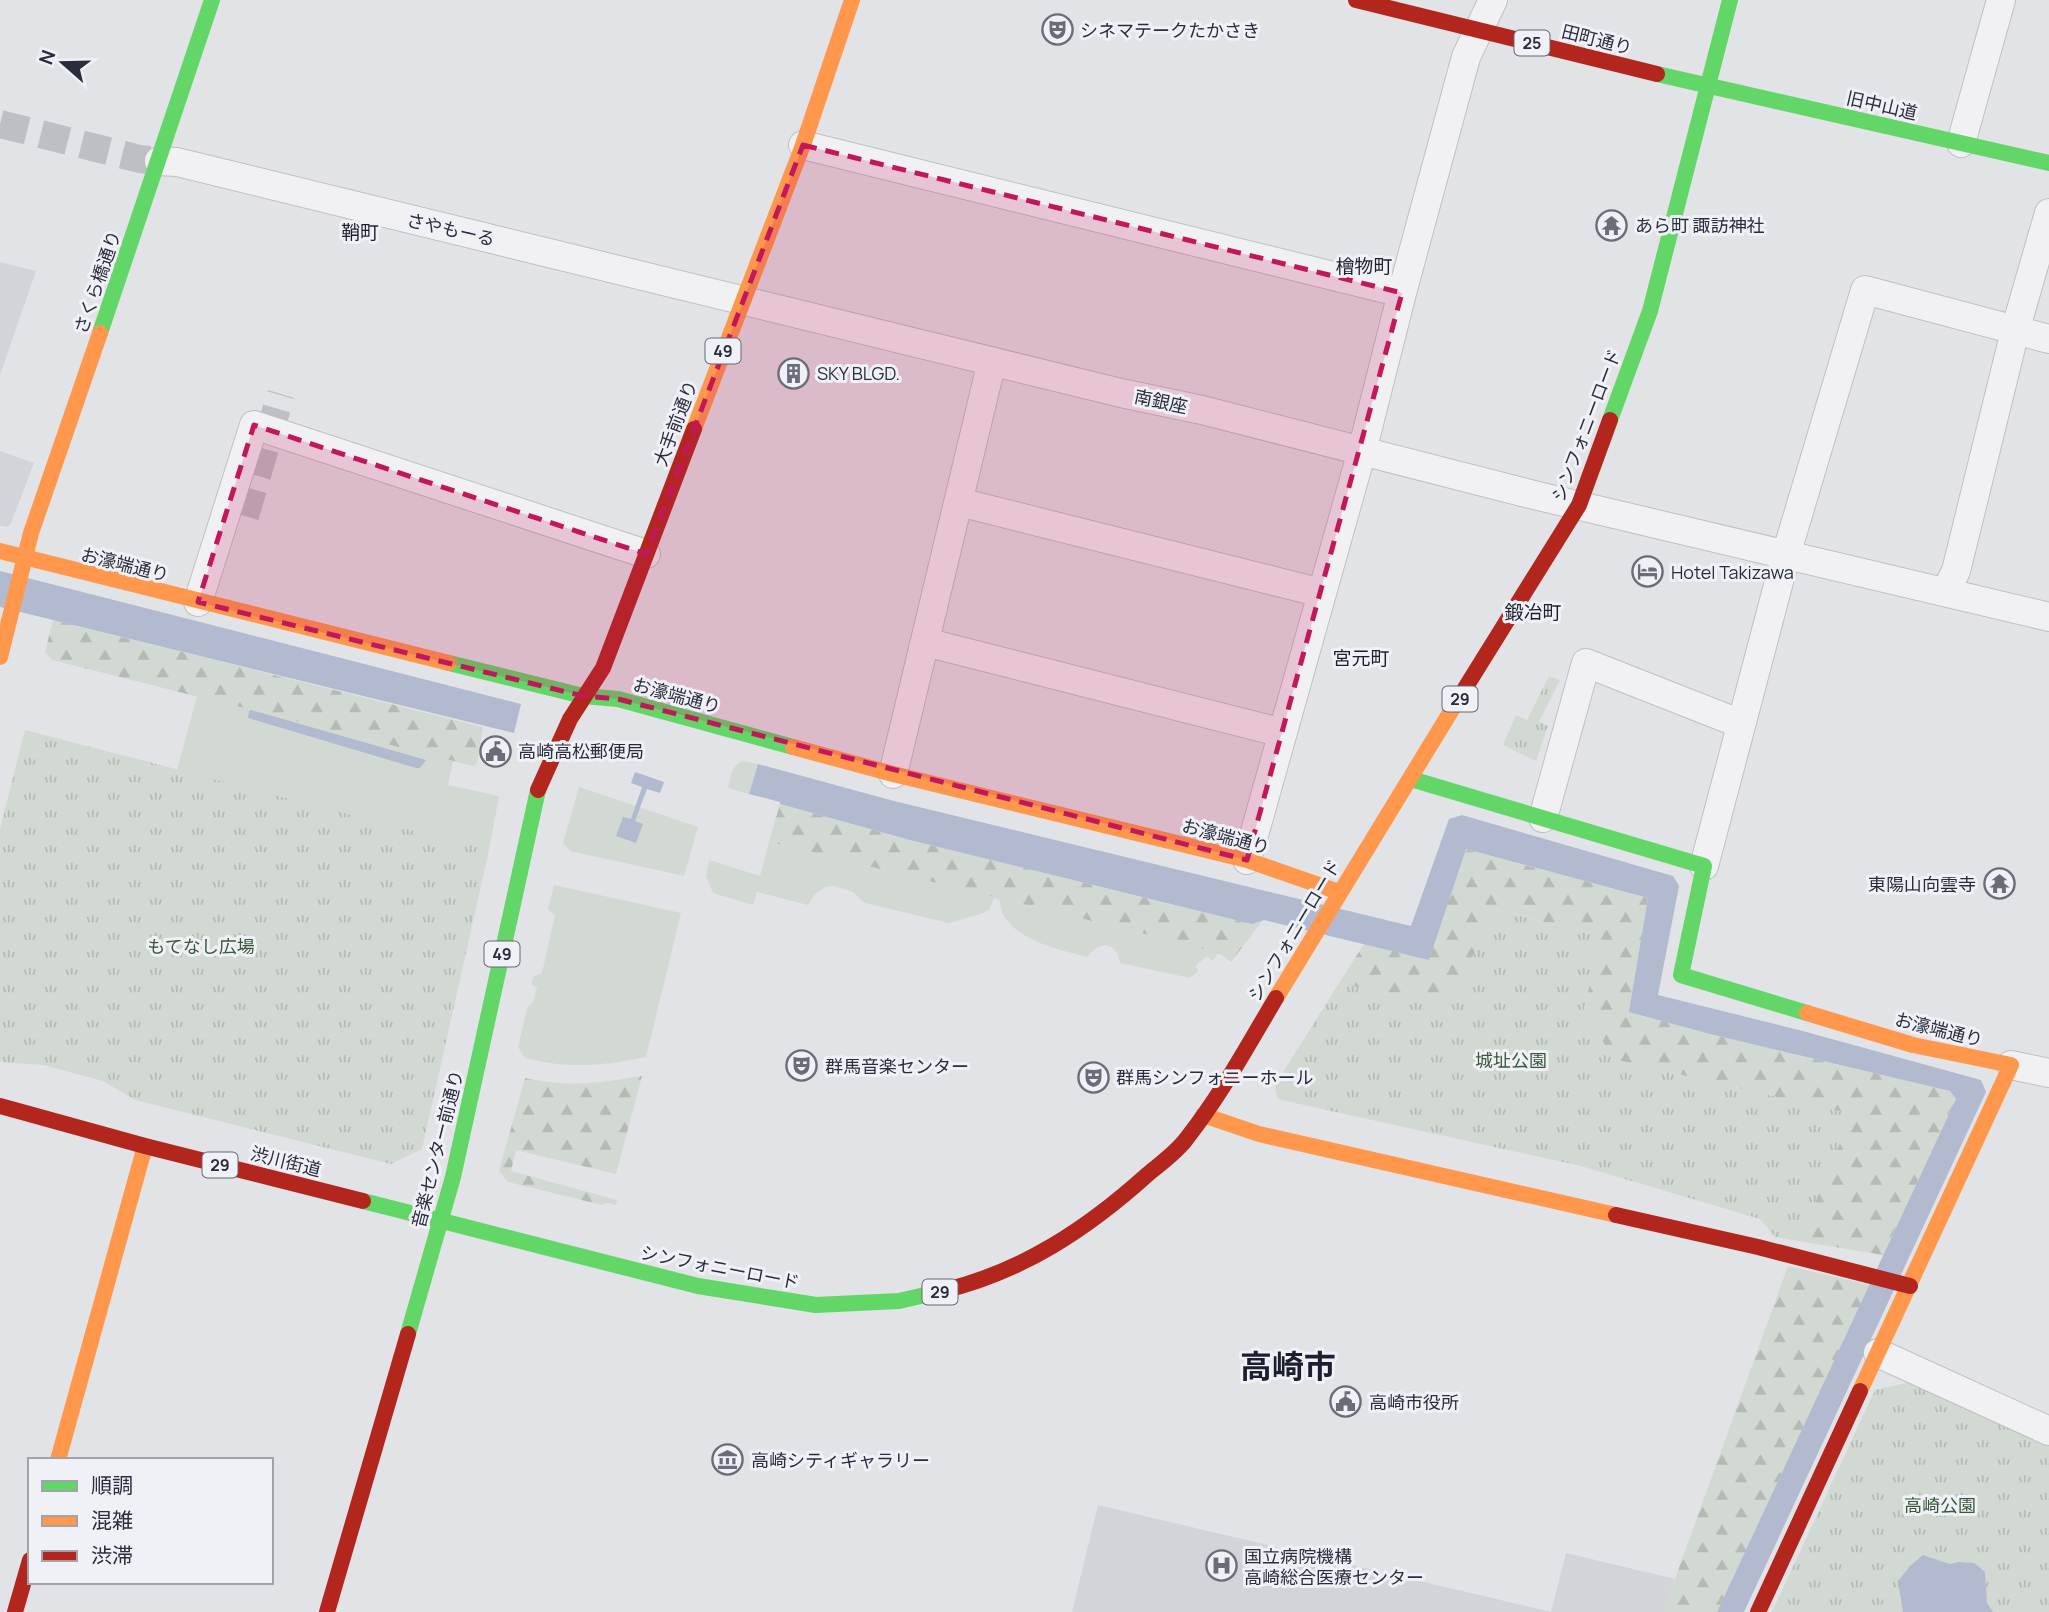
<svg xmlns="http://www.w3.org/2000/svg" width="2049" height="1612" font-family="Manrope,'Noto Sans JP',sans-serif">
  <style>
    .built { fill: #d2d4da }
    .grass { fill: url(#grass-tufts) }
    .forest { fill: url(#forest-firs) }
    .garden { fill: #d1d9d2 }
    .water { fill: #b2bacf }
    .lines { fill: none; stroke-linecap: round; stroke-linejoin: round }
    .street-tunnel { stroke: #bdbfc4; stroke-width: 28; stroke-dasharray: 28 14; stroke-linecap: butt }
    .street-casing { stroke: #bfc0c3; stroke-width: 30 }
    .street { stroke: #f1f1f4; stroke-width: 28 }
    .fast { stroke: #63d668; stroke-width: 16 }
    .slow { stroke: #ff974d; stroke-width: 16 }
    .jam { stroke: #b3261e; stroke-width: 16 }
    .marked { fill: #c2185b; fill-opacity: 0.2; stroke: #c2185b; stroke-width: 5; stroke-dasharray: 14 9; stroke-linejoin: round }
    .labels { text-anchor: middle; dominant-baseline: central; stroke-width: 6; stroke-linejoin: round; paint-order: stroke }
    .shield { fill: #eff1f6; stroke: #656875; stroke-width: 2 }
    .shield-label { font-size: 16px; font-weight: bold; fill: #2a2d3e }
    .poi-label { font-size: 18px; fill: #2a2d3e; stroke: #eff1f6; text-anchor: start }
    .street-label { font-size: 18px; fill: #2a2d3e; stroke: #eff1f6 }
    .park-label { font-size: 18px; fill: #385939; stroke: #eff1f6 }
    .neighbourhood-label { font-size: 19px; fill: #1c1f2f; stroke: #eff1f6 }
    .town-label { font-size: 32px; font-weight: bold; fill: #1c1f2f; stroke: #eff1f6 }
  </style>
  <defs>
    <pattern id="grass-tufts" width="24" height="20" patternUnits="userSpaceOnUse" patternTransform="scale(1.75)"><rect width="24" height="20" fill="#d1d9d2"/><path d="M3 7l-1-3M5 7V3M7 7l1-3M15 17l-1-3M17 17v-4M19 17l1-3" fill="none" stroke="#b4bbb5"/></pattern>
    <pattern id="forest-firs" width="22" height="20" patternUnits="userSpaceOnUse" patternTransform="scale(1.75)"><rect width="22" height="20" fill="#d1d9d2"/><path d="M5 1l3.5 6h-7zM16 11l3.5 6h-7z" fill="#b4bbb5"/></pattern>
  </defs>
  <rect width="100%" height="100%" fill="#e2e3e6"/>
  <path class="built" d="M0 262 36 271 0 375Z
    M0 451 34 463 11 523 7 527 0 526Z
    M1098 1505 1551 1612 1566 1553 1675 1579 1663 1612H1072Z"/>
  <path class="grass" d="M1549 676 1560 680 1539 722 1548 726 1536 761 1503 745 1516 715 1527 720Z
    M25 730 489 850 422 1149 391 1164 135 1100 103 1081 44 1065 0 1062V829Z
    M1487 907 1602 937 1584 1009 1613 1059 1852 1114 1799 1241 1775 1237 1760 1219 1581 1166 1277 1099 1275 1085 1339 983 1423 1002Z
    M1924 1379 2049 1438V1612H1772L1875 1390Z"/>
  <path class="forest" d="M53 620 483 727 477 763 473 766 52 660 45 652Z
    M780 804 910 840 1252 924 1263 920 1231 962 1222 955 1193 946 769 842Z
    M1465 849 1648 898 1630 1012 1710 1034 1950 1091 1956 1099 1883 1255 1799 1241 1852 1114 1613 1059 1584 1009 1601 937 1488 907 1465 981 1423 1002 1339 983 1364 944 1429 959Z
    M642 1076 616 1174 516 1150 511 1171 617 1200 616 1205 608 1203 602 1205 508 1182 499 1171 525 1078C572 1088 596 1083 642 1076Z
    M1788 1266 1870 1285 1717 1612H1663Z"/>
  <path class="garden" d="M197 696 453 761 448 785 499 796 489 850 177 770Z
    M744 761 758 764 749 794 728 788C731 777 731 764 744 761Z
    M579 787 698 827 684 876 570 851 563 843Z
    M769 842 1193 946 1218 953 1213 961 1207 956 1195 966 1198 971 1190 978 1120 963C1118 942 1098 939 1088 957 1061 950 1000 938 1000 900L994 898 989 910 980 914 949 923 865 903 853 892 834 886 825 887 815 894 808 905 757 892 753 905 713 893 706 876 709 860 760 876Z
    M554 885 681 913 646 1057C602 1066 569 1069 525 1058L518 1047 527 1008 533 1002 537 987 531 984 534 976 542 973 555 916 548 909Z"/>
  <path class="water" d="M0 571 521 704 514 733 0 607Z
    M251 710 426 760 420 768H416L248 718 249 711Z
    M758 764 894 801 1411 926 1449 819 1462 815 1673 876 1679 886 1658 995 1799 1030 1981 1080 1986 1092 1744 1612H1717L1956 1099 1950 1091 1710 1034 1629 1012 1648 898 1466 849 1429 960 1264 920 1252 924 910 840 780 804V802L749 794Z
    M635 772 664 782 660 793 647 789 635 821 643 824 636 843 616 836 623 817 631 819 642 787 631 783Z
    M1923 1555 1950 1564 1959 1562 1974 1563 1985 1572 1987 1603 1993 1612H1903L1898 1581 1910 1566Z"/>
  <g class="lines">
    <path class="street-tunnel" d="M0 124 140 159 159 161
      M245 516 281 394"/>
    <defs>
      <path id="street" d="M1961 143 2001 0
        M803 145 1402 293
        M159 161 177 162 1121 393 1202 410 1534 495 2049 617
        M959 502 1322 593
        M1946 591 1956 571 2015 331 2049 213
        M198 602 254 425 646 554
        M925 642 1283 733
        M893 774 992 361
        M1543 818 1586 663 1741 724
        M1247 860 1362 451 1402 293 1466 57 1493 0
        M1704 866 1786 555 1865 290 2049 339
        M2011 1065 2049 1073
        M1878 1353 2049 1431"/>
    </defs>
    <use href="#street" class="street-casing"/>
    <use href="#street" class="street"/>
    <path class="fast" d="M1657 74 2049 163
      M100 333 212 0
      M1610 420 1650 311 1730 0
      M449 663 583 696 618 699 793 747
      M1411 779 1704 866 1681 975 1807 1013
      M363 1201 698 1286 816 1305 899 1301 942 1291
      M408 1334 453 1177 538 790"/>
    <path class="slow" d="M694 429 803 145 852 0
      M0 551 449 663
      M0 657 31 533 100 333
      M793 747 893 774 1247 860 1339 892
      M1276 998 1459 698
      M1807 1013 1913 1045 2011 1065 1860 1391
      M1203 1115 1259 1134 1616 1215
      M58 1460 145 1146"/>
    <path class="jam" d="M1356 0 1657 74
      M1459 698 1579 505 1610 420
      M538 790 570 719 603 668 694 429
      M0 1106 145 1146 363 1201
      M1616 1215 1758 1247 1910 1286
      M942 1291C1022 1272 1087 1229 1148 1174 1161 1163 1177 1152 1187 1138 1221 1095 1248 1045 1276 998
      M15 1612 30 1560
      M327 1612 408 1334
      M1758 1612 1860 1391"/>
  </g>
  <path class="marked" d="M803 145 1402 293 1247 860 618 699 583 696 198 602 254 425 646 554Z"/>
  <defs>
    <symbol id="theatre-ring" viewBox="-11 -11 22 22"><circle r="9.5" fill="#eff1f6" stroke="#6a6d79" stroke-width="1.5"/><path d="M-5-5.5Q0-4 5-5.5V0Q5 5 0 6Q-5 5-5 0ZM-3.3-2.5H-1v1.5H-3.3ZM1-2.5H3.3v1.5H1ZM-2.8 1Q0 5.5 2.8 1Z" fill="#6a6d79"/></symbol>
    <symbol id="temple-ring" viewBox="-11 -11 22 22"><circle r="9.5" fill="#eff1f6" stroke="#6a6d79" stroke-width="1.5"/><path d="M0-6L5-2H3V0L6.5 2.5H4V6H1.5V3h-3V6H-4V2.5H-6.5L-3 0V-2H-5Z" fill="#6a6d79"/></symbol>
    <symbol id="building-ring" viewBox="-11 -11 22 22"><circle r="9.5" fill="#eff1f6" stroke="#6a6d79" stroke-width="1.5"/><path d="M-4-6H4V6H1V3H-1V6H-4ZM-2.5-4.3h1.7v1.8h-1.7ZM.8-4.3h1.7v1.8H.8ZM-2.5-1h1.7V.8h-1.7ZM.8-1h1.7V.8H.8Z" fill="#6a6d79"/></symbol>
    <symbol id="hotel-ring" viewBox="-11 -11 22 22"><circle r="9.5" fill="#eff1f6" stroke="#6a6d79" stroke-width="1.5"/><path d="M-6-4.5h1.5V1H6V5H4.5V3h-9V5H-6ZM-4 0a1.8 1.8 0 1 1 3.6 0ZM.5 0V-2.5h3Q6-2.5 6 0Z" fill="#6a6d79"/></symbol>
    <symbol id="civic-ring" viewBox="-11 -11 22 22"><circle r="9.5" fill="#eff1f6" stroke="#6a6d79" stroke-width="1.5"/><path d="M-.6-6.5H3V-4.5H.6V-3L4-1V1h2V6H-6V1h2V-1L-.6-3ZM-1.2 2.5V6h2.4V2.5Z" fill="#6a6d79"/></symbol>
    <symbol id="museum-ring" viewBox="-11 -11 22 22"><circle r="9.5" fill="#eff1f6" stroke="#6a6d79" stroke-width="1.5"/><path d="M0-6L6-3V-2H-6V-3ZM-5-1h2V3h-2ZM-1-1h2V3h-2ZM3-1h2V3H3ZM-6 4H6V6H-6Z" fill="#6a6d79"/></symbol>
    <symbol id="hospital-ring" viewBox="-11 -11 22 22"><circle r="9.5" fill="#eff1f6" stroke="#6a6d79" stroke-width="1.5"/><path d="M-5-5h3v3.5h4V-5h3V5h-3V1.5h-4V5h-3Z" fill="#6a6d79"/></symbol>
  </defs>
  <g fill-rule="evenodd">
    <use href="#theatre-ring" x="1040" y="12" width="35" height="35"/>
    <use href="#temple-ring" x="1594" y="208" width="35" height="35"/>
    <use href="#building-ring" x="776" y="356" width="35" height="35"/>
    <use href="#hotel-ring" x="1630" y="554" width="35" height="35"/>
    <use href="#civic-ring" x="478" y="734" width="35" height="35"/>
    <use href="#temple-ring" x="1982" y="866" width="35" height="35"/>
    <use href="#theatre-ring" x="784" y="1048" width="35" height="35"/>
    <use href="#theatre-ring" x="1076" y="1060" width="35" height="35"/>
    <use href="#civic-ring" x="1328" y="1384" width="35" height="35"/>
    <use href="#museum-ring" x="710" y="1442" width="35" height="35"/>
    <use href="#hospital-ring" x="1204" y="1548" width="35" height="35"/>
  </g>
  <g class="labels">
    <g class="shield">
      <rect x="1514.5" y="30.5" width="35" height="25" rx="5"/>
      <rect x="705.5" y="338.5" width="35" height="25" rx="5"/>
      <rect x="1442.5" y="686.5" width="35" height="25" rx="5"/>
      <rect x="484.5" y="941.5" width="35" height="25" rx="5"/>
      <rect x="202.5" y="1152.5" width="35" height="25" rx="5"/>
      <rect x="922.5" y="1279.5" width="35" height="25" rx="5"/>
    </g>
    <g class="shield-label">
      <text x="1532" y="43">25</text>
      <text x="723" y="351">49</text>
      <text x="1460" y="699">29</text>
      <text x="502" y="954">49</text>
      <text x="220" y="1165">29</text>
      <text x="940" y="1292">29</text>
    </g>
    <g class="poi-label">
      <text x="1080" y="30">シネマテークたかさき</text>
      <text x="1635" y="225">あら町 諏訪神社</text>
      <text x="817" y="373">SKY BLGD.</text>
      <text x="1671" y="572">Hotel Takizawa</text>
      <text x="518" y="751">高崎高松郵便局</text>
      <text x="1976" y="884" text-anchor="end">東陽山向雲寺</text>
      <text x="825" y="1066">群馬音楽センター</text>
      <text x="1116" y="1077">群馬シンフォニーホール</text>
      <text x="1369" y="1402">高崎市役所</text>
      <text x="751" y="1460">高崎シティギャラリー</text>
      <text x="1244" y="1556">国立病院機構<tspan x="1244" dy="21">高崎総合医療センター</tspan></text>
    </g>
    <g class="street-label">
      <text transform="translate(1597 39) rotate(14)">田町通り</text>
      <text transform="translate(1882 105) rotate(13)">旧中山道</text>
      <text transform="translate(451 229) rotate(13)">さやもーる</text>
      <text transform="translate(97 282) rotate(-71)">さくら橋通り</text>
      <text transform="translate(1161 401) rotate(12)">南銀座</text>
      <text transform="translate(675 423) rotate(-69)">大手前通り</text>
      <text transform="translate(1586 425) rotate(-69)">シンフォニーロード</text>
      <text transform="translate(125 564) rotate(14)">お濠端通り</text>
      <text transform="translate(677 695) rotate(15)">お濠端通り</text>
      <text transform="translate(1226 836) rotate(15)">お濠端通り</text>
      <text transform="translate(1294 930) rotate(-59)">シンフォニーロード</text>
      <text transform="translate(1939 1029) rotate(14)">お濠端通り</text>
      <text transform="translate(437 1149) rotate(-76)">音楽センター前通り</text>
      <text transform="translate(286 1161) rotate(14)">渋川街道</text>
      <text transform="translate(720 1267) rotate(11)">シンフォニーロード</text>
    </g>
    <g class="park-label">
      <text x="201" y="946">もてなし広場</text>
      <text x="1511" y="1060">城址公園</text>
      <text x="1940" y="1505">高崎公園</text>
    </g>
    <g class="neighbourhood-label">
      <text x="360" y="232">鞘町</text>
      <text x="1364" y="266">檜物町</text>
      <text x="1533" y="612">鍛冶町</text>
      <text x="1361" y="658">宮元町</text>
    </g>
    <g class="town-label">
      <text x="1288" y="1366">高崎市</text>
    </g>
  </g>
  <rect x="28" y="1458" width="245" height="126" fill="#eff1f6" stroke="#a0a3ac" stroke-width="2"/>
  <rect x="42" y="1481" width="35" height="10" fill="#63d668" stroke="#a0a3ac" stroke-width="2"/>
  <text x="91" y="1493" font-size="21" fill="#2a2d3e">順調</text>
  <rect x="42" y="1516" width="35" height="10" fill="#ff974d" stroke="#a0a3ac" stroke-width="2"/>
  <text x="91" y="1528" font-size="21" fill="#2a2d3e">混雑</text>
  <rect x="42" y="1551" width="35" height="10" fill="#b3261e" stroke="#a0a3ac" stroke-width="2"/>
  <text x="91" y="1563" font-size="21" fill="#2a2d3e">渋滞</text>
  <g transform="translate(63 63) rotate(290)" stroke="#eff1f6" stroke-width="5" paint-order="stroke">
  <path d="M0-5L12 26L0 18L-12 26Z" fill="#2a2d3e"/>
  <text y="-10" font-size="19" font-weight="bold" text-anchor="middle" fill="#2a2d3e">N</text>
  </g>
</svg>
